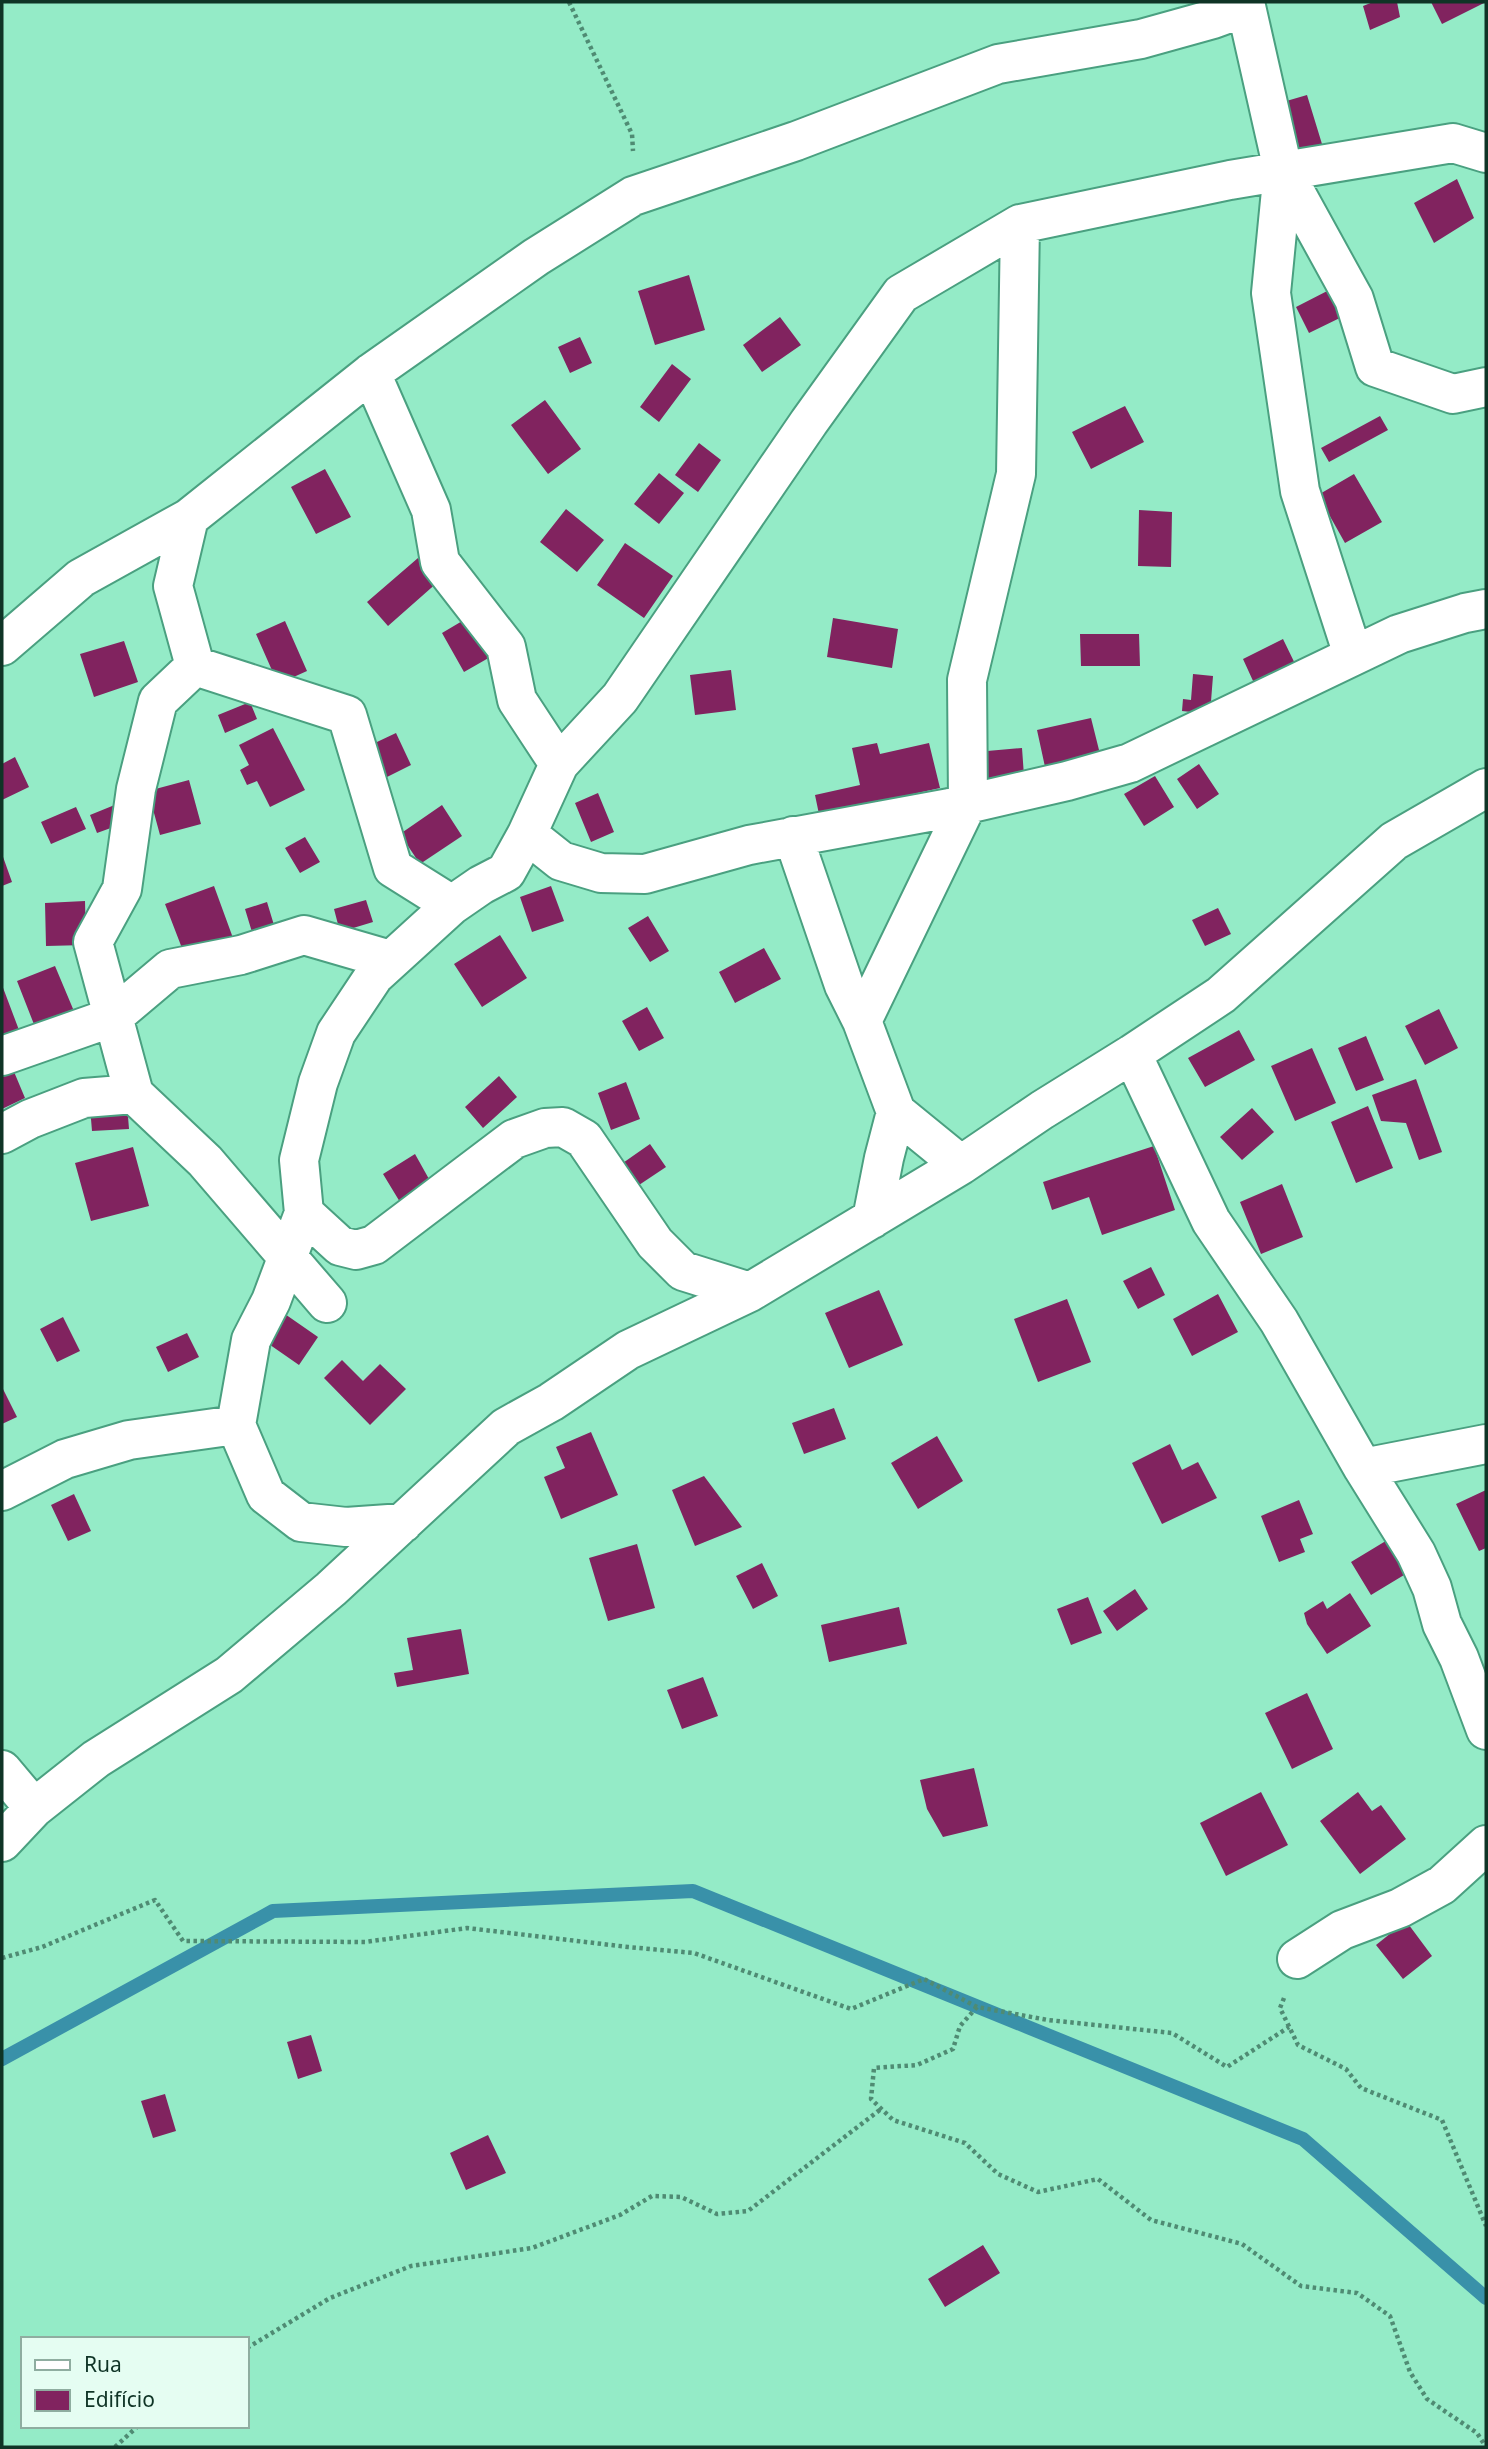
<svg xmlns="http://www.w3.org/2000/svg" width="1488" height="2449" font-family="'Noto Sans',sans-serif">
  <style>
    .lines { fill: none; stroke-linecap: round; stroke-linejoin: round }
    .stream { stroke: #3991a9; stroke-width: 14 }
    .building { fill: #81235f }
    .minor-casing { stroke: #4aa080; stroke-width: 42 }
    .path { stroke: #4f8b73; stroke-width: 4.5; stroke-dasharray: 3.5 3.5; stroke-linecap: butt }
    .minor { stroke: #fff; stroke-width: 38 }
  </style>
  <rect width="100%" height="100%" fill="#94ebc7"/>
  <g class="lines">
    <path class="stream" d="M2 2059 273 1911 693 1891 1303 2139 1486 2298"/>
  </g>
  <path class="building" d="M1373 2H1397L1400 17 1370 30 1363 6Z
    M1431 2H1486L1442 24Z
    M1307 95 1322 144 1298 152 1283 102Z
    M1457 179 1474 218 1434 243 1414 203Z
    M689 275 705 330 655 345 638 291Z
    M1335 287 1348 314 1309 333 1296 307Z
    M780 317 801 345 762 372 743 345Z
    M580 337 592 363 570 373 558 347Z
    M672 364 691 379 659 422 640 407Z
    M545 400 581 449 548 474 511 425Z
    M1125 406 1144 442 1091 469 1072 432Z
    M1380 416 1388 430 1329 462 1321 448Z
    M699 443 721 460 698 492 675 475Z
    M325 469 351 517 316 534 291 487Z
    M659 473 684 493 659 524 634 504Z
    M1354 474 1382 522 1345 543 1318 495Z
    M566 509 604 540 577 572 540 542Z
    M1139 510 1172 512 1171 567 1138 566Z
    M625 543 673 576 644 618 597 585Z
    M418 558 439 581 388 626 367 602Z
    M469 617 492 656 464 672 442 633Z
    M833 618 898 629 892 668 827 657Z
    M285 621 307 671 278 684 256 634Z
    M1080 634H1139L1140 666H1081Z
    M1283 639 1300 674 1259 694 1243 659Z
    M124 641 138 682 94 697 80 654Z
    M731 670 736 710 695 715 690 675Z
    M1193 674 1213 676 1210 714 1182 711 1183 699 1191 700Z
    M250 702 257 719 225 733 218 715Z
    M1091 718 1102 762 1047 776 1037 730Z
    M273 728 305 790 270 807 257 781 247 785 240 770 249 765 239 745Z
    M396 733 411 765 377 782 360 750Z
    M877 743 880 754 929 743 940 788 895 798 898 810 820 819 815 795 860 785 852 748Z
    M1022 748 1024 776 979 780 976 752Z
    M15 757 29 787 2 800V764Z
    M1199 764 1219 794 1197 809 1177 779Z
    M1155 776 1174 807 1144 826 1124 794Z
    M189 780 201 824 160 835 148 791Z
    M598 793 614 832 591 842 575 803Z
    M122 802 130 821 97 833 90 815Z
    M442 805 462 836 420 864 400 834Z
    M76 807 86 829 51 844 41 822Z
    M305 837 320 862 300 873 285 848Z
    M2 854 12 882 2 886Z
    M214 886 233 938 185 956 165 904Z
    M551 886 564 921 532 932 520 897Z
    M366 900 373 922 340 932 334 909Z
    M85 901 86 945 46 946 45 903Z
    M267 902 277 935 255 942 245 909Z
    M1218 908 1231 934 1205 946 1192 920Z
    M648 916 669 951 650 962 628 928Z
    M500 935 527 978 482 1007 454 964Z
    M764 948 781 979 735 1003 719 972Z
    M55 966 76 1016 37 1032 17 981Z
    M2 985 22 1038 2 1045Z
    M647 1007 664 1038 639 1051 622 1021Z
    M1439 1009 1458 1048 1425 1065 1405 1026Z
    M1239 1030 1255 1060 1205 1087 1188 1058Z
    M1366 1036 1384 1080 1356 1091 1338 1048Z
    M1312 1048 1336 1103 1295 1121 1271 1066Z
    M12 1067 25 1098 2 1109V1072Z
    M499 1076 517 1097 483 1128 465 1107Z
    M1416 1079 1442 1152 1419 1160 1406 1123 1381 1121 1372 1095Z
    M626 1082 640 1119 611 1130 598 1093Z
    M127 1104 129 1129 92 1131 90 1107Z
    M1368 1106 1393 1168 1356 1183 1331 1122Z
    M1252 1108 1274 1132 1242 1160 1220 1137Z
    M650 1144 666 1167 636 1187 620 1165Z
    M1154 1146 1175 1210 1102 1235 1089 1197 1052 1210 1043 1182Z
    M133 1147 149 1206 91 1221 75 1163Z
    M415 1154 434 1188 403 1207 383 1174Z
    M1282 1184 1303 1237 1261 1254 1240 1202Z
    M1151 1267 1165 1295 1138 1309 1123 1281Z
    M879 1290 903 1345 849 1368 825 1313Z
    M1218 1294 1238 1332 1192 1356 1173 1319Z
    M1067 1299 1091 1362 1038 1382 1014 1319Z
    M282 1312 318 1337 299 1365 263 1340Z
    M63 1317 80 1351 57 1362 40 1329Z
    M187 1333 199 1357 168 1372 156 1347Z
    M342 1360 363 1381 380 1364 406 1389 370 1425 324 1378Z
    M2 1387 17 1417 2 1424Z
    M834 1408 846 1439 804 1454 792 1423Z
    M591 1432 618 1495 561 1519 544 1477 565 1468 556 1447Z
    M937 1436 963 1481 918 1509 891 1463Z
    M1170 1444 1182 1470 1198 1462 1217 1498 1162 1524 1132 1463Z
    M704 1476 742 1527 695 1546 672 1490Z
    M1486 1490V1548L1479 1551 1456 1504Z
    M74 1494 91 1531 68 1541 51 1505Z
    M1299 1500 1313 1534 1300 1539 1305 1552 1279 1562 1261 1516Z
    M1389 1539 1409 1572 1371 1595 1351 1562Z
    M637 1544 655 1608 608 1621 589 1558Z
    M762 1563 778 1596 753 1609 736 1576Z
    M1135 1589 1148 1609 1117 1631 1103 1611Z
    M1350 1593 1371 1626 1327 1654 1307 1624 1304 1613 1323 1601 1327 1609Z
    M1088 1597 1102 1633 1071 1645 1057 1609Z
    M899 1607 907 1644 829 1662 821 1625Z
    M461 1629 469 1674 397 1687 394 1673 413 1670 407 1638Z
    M703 1677 718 1716 682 1729 667 1690Z
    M1307 1693 1333 1749 1292 1769 1265 1713Z
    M974 1768 988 1826 943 1837 927 1809 920 1780Z
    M1261 1792 1288 1845 1226 1876 1200 1823Z
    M1358 1792 1372 1811 1381 1805 1406 1839 1360 1874 1320 1821Z
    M1406 1921 1432 1956 1403 1979 1376 1945Z
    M311 2035 322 2071 298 2079 287 2042Z
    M165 2094 176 2131 153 2138 141 2101Z
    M488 2135 506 2173 466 2190 450 2153Z
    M983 2245 1000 2273 945 2307 928 2279Z"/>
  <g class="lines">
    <defs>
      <path id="minor" d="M1245 2 1283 170 1271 293 1300 491 1353 655
        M1283 170 1354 299 1375 367 1453 394 1486 387
        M371 373 431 510 440 562 506 647 517 700 559 764
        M189 518 173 586 195 666 347 715 393 868 452 905
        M2 646 81 578 189 518 371 373 536 257 633 196 796 141 998 64 1141 39 1213 19 1246 7
        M195 666 158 701 136 789 122 889 93 942 134 1094 205 1161 327 1303
        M527 834 561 861 601 873 645 874 749 845 950 808 1067 781 1130 763 1399 634 1465 613 1486 609
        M793 836 844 985 862 1021 896 1112 961 1165
        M862 1021 968 802 967 680 1016 474 1020 224
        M1132 1054 1211 1221 1279 1321 1363 1468 1416 1553 1432 1588 1442 1624 1459 1658 1486 1730
        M2 1056 113 1017 170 969 241 955 304 935 390 960
        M2 1134 30 1119 84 1098 134 1094
        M304 1213 340 1246 356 1250 374 1245 514 1139 545 1128 563 1127 584 1139 655 1243 683 1271 750 1292
        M872 1219 884 1158 896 1112
        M1363 1468 1486 1444
        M2 1491 65 1459 129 1440 236 1425
        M403 1523 346 1527 301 1522 266 1495 236 1425 251 1340 271 1301 304 1213 299 1160 318 1083 336 1033 374 976 452 905 481 885 506 872 527 834 559 764 620 698 809 422 901 294 1020 224 1230 180 1453 143 1486 153
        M2 1770 34 1808
        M2 1842 34 1808 96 1759 229 1675 331 1589 506 1427 551 1402 628 1350 750 1292 961 1165 1042 1110 1132 1054 1221 995 1394 841 1486 788
        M1297 1959 1342 1930 1400 1908 1442 1885 1486 1845"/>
    </defs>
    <use href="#minor" class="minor-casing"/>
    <path class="path" d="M569 2 632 134 633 151
      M2 1958 42 1947 155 1900 183 1941 365 1942 467 1928 628 1947 694 1953 851 2009 924 1979 977 2007 1048 2020 1172 2033 1227 2067 1289 2027
      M1284 1998 1280 2008 1298 2045 1346 2069 1361 2088 1442 2120 1486 2226
      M977 2007 960 2026 953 2049 917 2065 874 2068 871 2099 893 2120 965 2143 998 2174 1038 2192 1098 2179 1151 2220 1242 2244 1301 2286 1357 2293 1390 2316 1410 2372 1427 2399 1477 2433 1486 2447
      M247 2348 330 2298 411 2266 532 2248 620 2215 652 2196 681 2197 717 2214 748 2211 881 2109
      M115 2447 138 2426"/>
    <use href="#minor" class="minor"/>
  </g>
  <rect width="1488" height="2449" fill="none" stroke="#0f3426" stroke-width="7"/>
  <rect x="21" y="2337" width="228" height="91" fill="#e5fdf2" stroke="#8fada0" stroke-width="2"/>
  <rect x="35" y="2360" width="35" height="10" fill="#ffffff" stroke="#8fada0" stroke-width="2"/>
  <text x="84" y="2372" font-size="21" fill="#0f3426">Rua</text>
  <rect x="35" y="2390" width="35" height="21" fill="#81235f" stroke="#8fada0" stroke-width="2"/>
  <text x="84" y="2407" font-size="21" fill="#0f3426">Edifício</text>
</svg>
